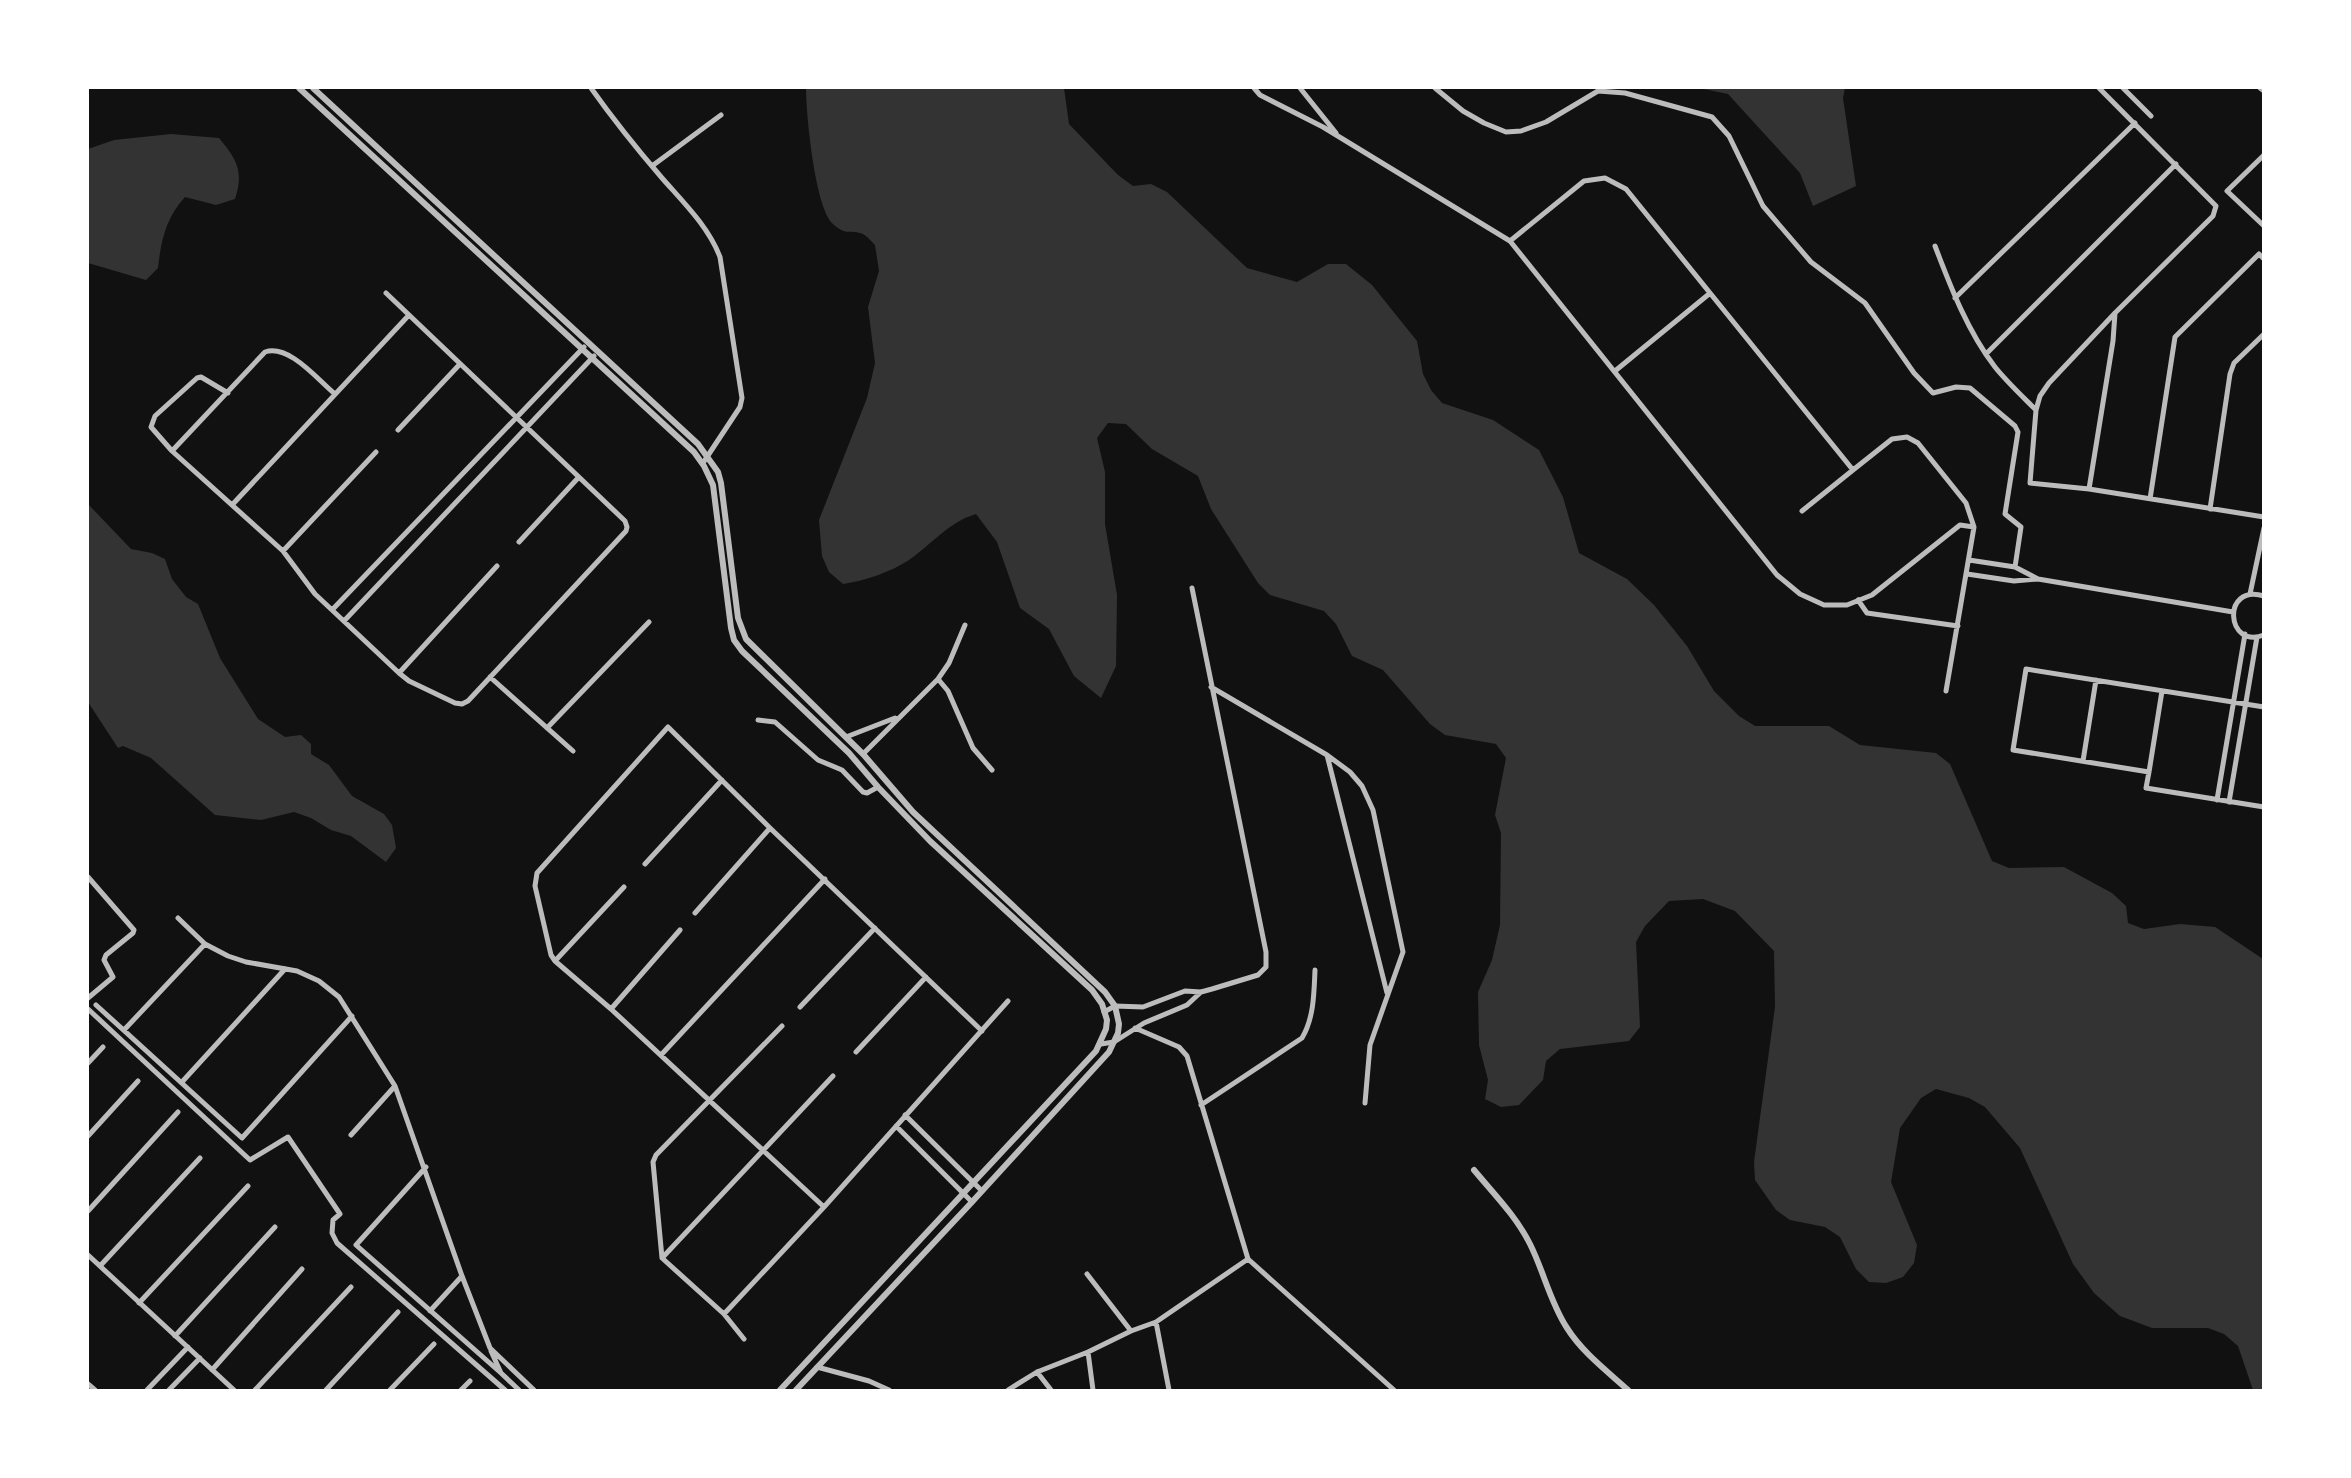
<svg xmlns="http://www.w3.org/2000/svg" width="2351" height="1478" font-family="'Open Sans',sans-serif">
  <style>
    .water { fill: #333 }
    .lines { fill: none; stroke-linecap: round; stroke-linejoin: round }
    .minor { stroke: #bcbcbc; stroke-width: 5 }
    .tertiary { stroke: #bcbcbc; stroke-width: 6 }
  </style>
  <rect width="100%" height="100%" fill="#111"/>
  <path class="water" d="M806 88H1064L1069 124 1118 175 1133 186 1151 184 1167 192 1247 268 1297 282 1328 264H1346L1372 285 1417 341 1423 374 1431 390 1442 403 1493 420 1539 450 1563 497 1579 553 1627 579 1654 605 1687 646 1714 691 1739 716 1755 726H1829L1860 745 1936 753 1950 764 1992 861 2009 868 2064 867 2112 893 2126 906 2128 923 2144 929 2180 924 2215 927 2263 959V1390H2253L2238 1346 2224 1334 2208 1328H2152L2120 1316 2094 1293 2073 1264 2020 1148 1985 1107 1969 1098 1936 1089 1921 1098 1900 1128 1891 1182 1917 1245 1914 1263 1903 1277 1886 1283 1869 1282 1856 1269 1840 1237 1825 1227 1790 1220 1776 1210 1755 1180 1754 1162 1775 1007 1774 951 1735 911 1703 899 1669 901 1645 926 1636 942 1640 1027 1629 1041 1560 1049 1546 1061 1543 1080 1519 1105 1501 1107 1485 1099 1488 1080 1479 1045 1478 992 1492 960 1500 925 1501 833 1495 815 1506 758 1496 744 1445 735 1430 724 1383 670 1352 656 1336 624 1324 611 1270 595 1258 583 1211 509 1198 476 1152 449 1126 424 1108 423 1097 438 1105 472V524L1117 595 1116 666 1101 698 1074 676 1049 629 1020 608 997 542 976 514C949 522 932 544 909 560 891 572 864 581 843 584L829 572 822 556 819 520 867 398 875 363 868 307 879 271 875 245C872 242 867 236 863 234 851 229 847 237 833 224 815 208 806 114 806 88Z
    M1699 88H1845L1843 98 1856 186 1813 206 1800 173 1728 94Z
    M171 134 219 138C237 159 244 172 235 199L216 205 185 197C166 218 161 240 158 268L146 280 88 263V149L114 140Z
    M88 504 131 549 152 553 165 559 172 579 186 597 198 604 220 658 258 719 285 737 301 735 311 744V754L329 765 352 796 384 814 392 825 396 848 386 862 351 836 331 830 311 818 294 812 261 820 215 815 151 758 123 746 118 748 88 702Z"/>
  <g class="lines">
    <path class="minor" d="M591 88C613 119 637 149 662 178 683 202 708 226 720 257L742 398 740 407 703 463
      M1254 88 1260 95 1323 127 1510 241 1777 575 1800 594 1824 605H1847L1872 595 1960 525 1974 527
      M1300 88 1336 133
      M1435 88 1463 111 1484 123 1506 132 1521 131 1546 122 1598 91 1625 93 1712 117 1729 136 1763 206 1811 262 1865 303 1914 373 1933 393 1956 387 1970 388 2015 426 2018 432 2005 514 2021 527 2015 567
      M2099 88 2216 206 2213 216 2115 313 2049 383 2040 396 2036 410 2030 483 2089 489 2264 517
      M2123 88 2151 116
      M2260 88 2264 91
      M2264 155 2227 191 2264 226
      M652 166 721 115
      M1510 241 1584 181 1605 178 1626 189 1853 470 1892 439 1907 437 1918 443 1966 503 1974 527 1946 691
      M1935 246C1951 288 1968 332 1995 367 2007 382 2022 396 2036 410
      M1955 298 2135 123
      M1986 354 2176 164
      M1615 371 1709 294
      M228 393 201 377 197 378 155 416 151 427 172 451 283 551 315 594 399 673 409 681 455 703 462 704 468 701 626 531 627 527 625 521 386 293
      M398 430 460 364
      M172 451 265 352C289 344 317 379 335 394
      M2089 489 2113 341 2115 313
      M2150 499 2175 337 2259 254 2264 259
      M232 505 409 315
      M2210 509 2230 374 2234 363 2264 334
      M1802 511 1853 470
      M519 542 578 478
      M283 551 376 452
      M1969 560 2015 567 2038 579
      M1967 574 2014 581 2038 579 2233 612
      M2250 594 2264 528
      M2264 596C2221 583 2226 650 2264 635
      M1858 600 1867 613 1958 626
      M332 610 584 347
      M344 621 594 356
      M399 673 497 566
      M490 677 573 751
      M938 679 948 691 973 748 992 770
      M1211 687 1327 755 1350 772 1362 786 1373 810 1403 952 1370 1045 1365 1103
      M2264 707 2026 669 2013 750 2149 772 2146 788 2264 807
      M758 720 775 722 818 760 842 770 863 792 867 793 878 787
      M547 728 649 622
      M846 737 895 718
      M863 754 938 679 949 663 965 625
      M1327 755 1387 993
      M2083 761 2096 680
      M2149 772 2162 691
      M2217 800 2245 634
      M2229 802 2257 637
      M645 864 722 780
      M88 877 134 930 133 933 106 955 104 960 113 977 88 998
      M695 913 770 828
      M178 918 205 944 228 956 246 962 297 971 319 981 339 997 395 1086 462 1276 490 1348 534 1390
      M555 961 624 887
      M96 1005 242 1138 352 1016
      M800 1007 875 928
      M88 1009 250 1160 288 1137 340 1214 333 1220 332 1233 337 1243 505 1390
      M611 1009 680 930
      M1104 1012 1115 1006 1143 1007 1185 991 1201 992 1212 989 1258 975 1266 967V952L1192 588
      M1135 1028 1179 1047 1187 1056 1248 1259
      M124 1030 205 944
      M1101 1044 1114 1042 1144 1023 1187 1005 1201 992
      M856 1052 926 977
      M661 1055 825 879
      M88 1063 103 1047
      M182 1082 285 969
      M1201 1105 1302 1038C1314 1018 1314 993 1315 970
      M905 1115 982 1191
      M896 1126 972 1202
      M351 1135 395 1086
      M88 1136 138 1081
      M426 1167 356 1245 501 1373
      M824 1207 611 1009 555 961 551 955 535 886 537 873 668 727 770 828 982 1031
      M88 1211 178 1112
      M88 1255 234 1390
      M663 1257 833 1076
      M100 1266 200 1158
      M1087 1274 1131 1331
      M139 1303 248 1186
      M430 1311 462 1276
      M724 1314 824 1207 1008 1001
      M1156 1322 1169 1390
      M175 1336 275 1227
      M744 1339 724 1314 662 1258 653 1162 656 1155 782 1026
      M491 1351 501 1373 519 1390
      M1088 1352 1093 1390
      M817 1367 869 1381 889 1390
      M212 1370 302 1269
      M1037 1372 1051 1390
      M88 1384 95 1390
      M147 1390 188 1347
      M169 1390 200 1358
      M255 1390 351 1287
      M326 1390 398 1312
      M390 1390 434 1344
      M461 1390 470 1381
      M1008 1390 1037 1372 1088 1352 1131 1331 1156 1322 1248 1259 1394 1390"/>
    <path class="tertiary" d="M299 88 694 452 704 466 713 485 731 628 734 640 742 651 849 753 878 787 930 841 1092 990 1102 1004 1107 1020 1106 1029 1096 1051 780 1390
      M313 88 698 444 718 472 721 483 738 618 746 639 863 754 913 812 1105 992 1115 1006 1119 1024 1118 1033 1109 1052 972 1202 796 1390
      M1474 1170C1494 1194 1516 1216 1530 1244 1544 1272 1550 1302 1567 1328 1582 1352 1607 1371 1628 1390"/>
  </g>
  <rect width="2351" height="1478" fill="none" stroke="#ffffff" stroke-width="178"/>
</svg>
